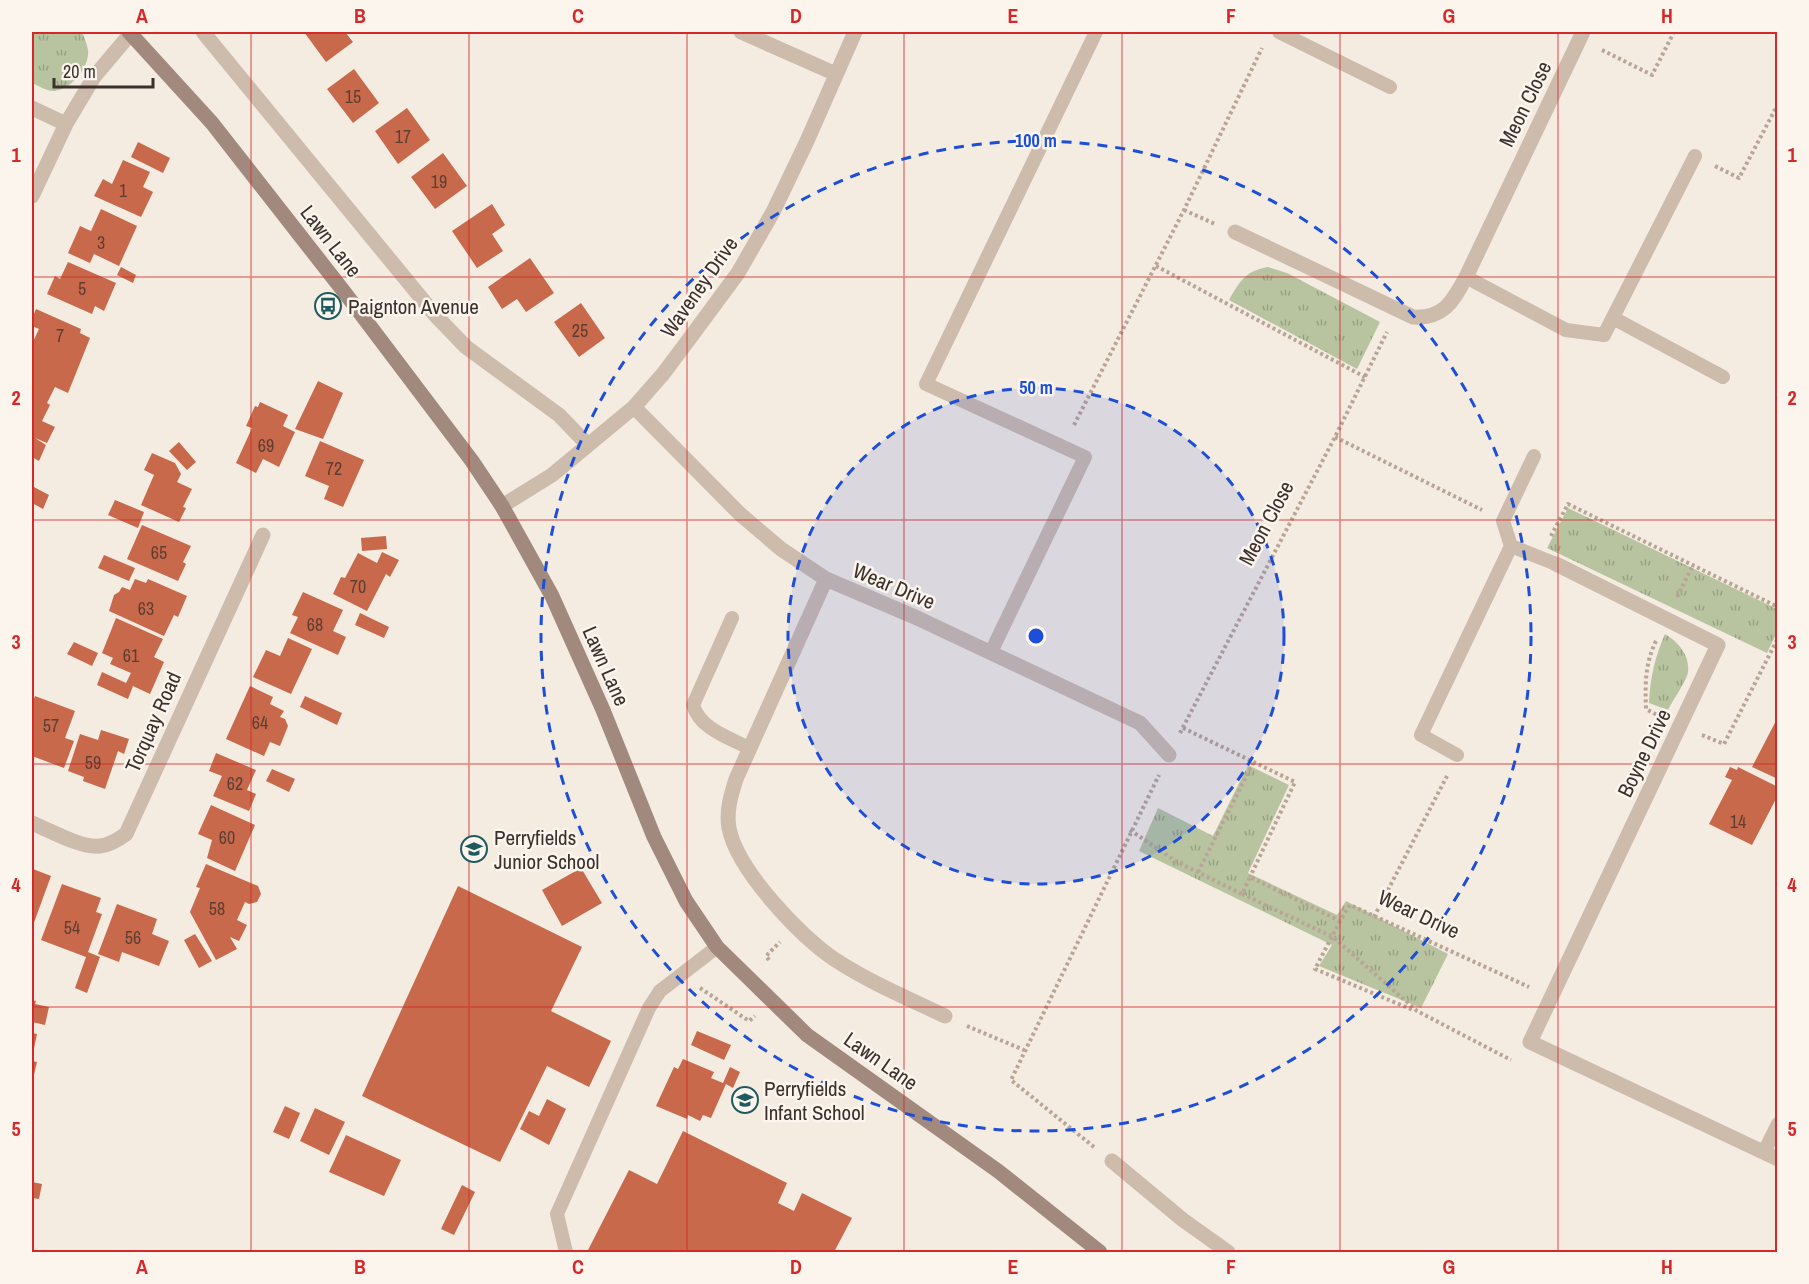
<svg xmlns="http://www.w3.org/2000/svg" width="1809" height="1284" font-family="'Archivo Narrow',sans-serif">
  <style>
    .grass { fill: url(#grass-tufts) }
    .building { fill: #c8694b }
    .lines { fill: none; stroke-linecap: round; stroke-linejoin: round }
    .path { stroke: #b9a596; stroke-width: 4; stroke-dasharray: 3 3; stroke-linecap: butt }
    .lane { stroke: #cdbbac; stroke-width: 14 }
    .street { stroke: #cdbbac; stroke-width: 15 }
    .secondary { stroke: #a18a7d; stroke-width: 15 }
    .grid { fill: none; stroke: #d62828; stroke-width: 1.5; stroke-opacity: 0.55 }
    .ring { fill: none; stroke: #1d4ed8; stroke-width: 3; stroke-dasharray: 10 8 }
    .labels { text-anchor: middle; dominant-baseline: central; stroke-width: 5; stroke-linejoin: round; paint-order: stroke }
    .number-label { font-size: 18px; fill: #5e3e33 }
    .street-label { font-size: 21px; fill: #3b302b; stroke: #fbf5ee }
    .poi-label { font-size: 21px; fill: #3b302b; stroke: #fbf5ee; text-anchor: start }
    .centre { fill: #1d4ed8; stroke: #fbf5ee; stroke-width: 3 }
    .ring-label { font-size: 18px; text-anchor: middle; font-weight: bold; fill: #1d4ed8; stroke: #fbf5ee; stroke-width: 5; stroke-linejoin: round; paint-order: stroke }
    .neatline { fill: none; stroke: #d62828; stroke-width: 2 }
    .grid-label { font-size: 20px; text-anchor: middle; font-weight: bold; fill: #d62828 }
  </style>
  <defs>
    <pattern id="grass-tufts" width="24" height="20" patternUnits="userSpaceOnUse" patternTransform="scale(1.5)"><rect width="24" height="20" fill="#b8c4a0"/><path d="M3 7l-1-3M5 7V3M7 7l1-3M15 17l-1-3M17 17v-4M19 17l1-3" fill="none" stroke="#97a083"/></pattern>
  </defs>
  <rect width="100%" height="100%" fill="#f4ebe1"/>
  <path class="grass" d="M32 32H82C84 37 87 44 88 50 90 67 71 90 54 91 46 91 39 86 32 83Z
    M1268 267 1287 273 1380 322 1357 369 1229 300C1240 281 1245 271 1268 267Z
    M1568 508 1777 609V632L1767 653 1547 548Z
    M1665 634C1678 642 1690 655 1688 672 1687 681 1672 701 1668 710L1649 703C1650 678 1655 657 1665 634Z
    M1248 765 1289 785 1248 873 1337 915 1346 901 1448 954 1421 1008 1319 966 1332 945 1139 851 1158 808 1213 836Z"/>
  <path class="building" d="M304 32H345L353 42 326 62Z
    M354 69 379 103 353 123 327 89Z
    M407 108 430 140 398 164 375 131Z
    M138 142 170 158 163 173 131 157Z
    M443 153 467 186 435 209 411 177Z
    M123 160 150 172 143 187 153 192 141 217 94 196 103 179 112 184Z
    M492 204 505 225 492 234 503 251 477 268 452 231Z
    M101 209 137 226 119 266 94 254 90 263 68 253 80 226 91 231Z
    M530 258 554 293 526 312 517 299 502 309 488 287Z
    M68 262 116 283 104 311 95 306 92 314 47 294 55 276 60 279Z
    M121 267 136 275 133 283 117 275Z
    M581 303 605 338 579 357 554 322Z
    M36 309 81 329 80 333 90 338 68 393 55 387 47 403 50 405 42 421 55 427 47 443 35 438 46 445 39 461 32 457V344L39 329 32 326V319Z
    M318 381 343 393 323 439 295 429Z
    M260 402 288 415 283 426 295 432 279 467 263 459 256 473 236 463 252 428 246 426 255 406 258 407Z
    M320 441 364 460 343 507 324 499 329 486 305 476Z
    M179 442 196 462 187 470 169 451Z
    M152 453 175 463 181 474 177 482 192 489 183 507 186 508 179 522 141 505 154 475 144 470Z
    M32 486 49 495 43 509 32 503Z
    M115 500 144 512 138 528 108 515Z
    M142 525 191 546 183 562 186 564 178 581 127 559Z
    M386 536 387 549 362 551 361 538Z
    M382 552 399 560 390 577 386 574 367 611 333 594 341 577 345 578 358 553 377 563Z
    M104 555 135 568 129 581 98 568Z
    M135 579 146 583 148 579 187 596 178 617 174 615 164 636 109 611 114 595 119 592 122 587 130 590Z
    M303 592 343 610 333 631 346 637 338 655 290 633 298 617 292 615Z
    M360 613 389 627 384 638 355 625Z
    M116 618 163 639 154 657 164 662 150 694 133 686 128 699 97 685 102 672 126 683 131 673 110 664 113 658 102 653Z
    M288 638 312 649 291 694 253 677 266 650 280 656Z
    M74 642 98 653 92 666 67 654Z
    M250 686 273 697 270 704 284 711 280 717 285 719 288 726 280 746 270 742 264 756 226 739Z
    M35 696 75 711 65 738 74 741 64 768 32 756V704Z
    M305 696 342 713 337 725 300 707Z
    M1778 717V779L1752 767Z
    M101 730 129 739 124 754 118 751 105 789 83 781 84 777 68 771 80 734 98 740Z
    M216 753 256 770 247 790 256 794 249 811 213 796 222 776 209 771Z
    M1730 767 1737 770 1738 767 1778 787V795L1752 845 1709 824 1732 780 1725 777Z
    M272 769 295 779 289 792 266 781Z
    M211 805 255 825 235 871 207 858 212 840 198 834Z
    M206 864 258 886 261 894 257 902 249 904 245 902 237 920 247 925 239 941 230 937 237 949 216 960 190 912 200 888 196 887Z
    M581 868 602 903 562 926 542 890Z
    M33 869 51 876 32 928V872Z
    M62 884 101 898 96 912 102 914 88 952 100 957 87 993 75 988 86 957 41 940Z
    M458 886 582 947 551 1011 611 1041 589 1087 547 1066 500 1162 362 1096Z
    M117 904 157 919 152 934 169 941 159 966 122 952 119 962 98 954Z
    M195 934 212 961 199 968 184 940Z
    M32 1000 36 1001 35 1004 49 1007 45 1025 32 1022Z
    M697 1031 731 1045 724 1060 691 1045Z
    M32 1033 37 1034 33 1053H32Z
    M683 1059 714 1072 711 1078 723 1083 730 1067 740 1072 733 1088 726 1084 711 1118 703 1115 700 1121 688 1115 687 1119 656 1106 674 1067 678 1069Z
    M32 1061 37 1062 32 1083Z
    M547 1099 566 1109 549 1145 520 1129 529 1111 539 1116Z
    M285 1106 300 1113 289 1139 273 1132Z
    M315 1108 345 1122 329 1155 300 1141Z
    M683 1131 787 1183 778 1203 794 1211 802 1193 852 1218 834 1252H587L629 1170 657 1184Z
    M346 1135 401 1160 384 1196 329 1172Z
    M32 1182 42 1184 39 1199 32 1198Z
    M462 1185 475 1192 454 1235 441 1229Z"/>
  <g class="lines">
    <path class="path" d="M1602 50 1652 75 1674 32
      M1715 166 1739 178 1778 104
      M1184 210 1215 224
      M1156 266 1365 377
      M1074 425 1184 210 1262 48
      M1335 437 1482 510
      M1551 536 1568 504 1778 607
      M1677 597 1693 565
      M1656 641C1645 663 1645 685 1646 709L1657 715
      M1183 728 1295 782 1250 877
      M1180 733 1335 437 1387 332
      M1702 735 1724 744 1778 638
      M1130 830 1177 862 1242 894 1250 877 1340 921 1350 905 1529 987
      M1198 872 1253 763
      M1242 894 1333 937 1417 1011 1511 1060
      M1374 917 1447 776
      M1340 921 1315 969 1413 1010
      M769 960 766 956 780 942
      M700 988 749 1021 755 1016
      M967 1026 1024 1050
      M1094 1147 1011 1080 1159 775"/>
    <path class="lane" d="M1279 32 1390 87
      M1466 277 1566 330 1604 335 1695 156
      M1613 318 1723 377
      M1511 546 1556 564
      M732 618 693 705C700 729 728 737 749 748
      M991 652 1085 457 926 384 1096 32
      M1457 755 1421 735 1511 546 1503 521 1534 456
      M1764 1152 1778 1124
      M566 1252 557 1214 649 1008 660 991 717 947"/>
    <path class="street" d="M203 32 436 316 466 347 559 415 587 444
      M741 32 836 74
      M32 108 66 124
      M32 196 66 124 94 77 131 33
      M1235 232 1413 317C1444 319 1453 301 1466 277L1583 32
      M634 407 740 514 781 549 826 579 915 617 1140 723 1169 755
      M502 506 552 475 634 407 663 374 690 338 738 273 773 212 807 141 855 32
      M1556 564 1718 645 1530 1042 1778 1159
      M826 579 736 779C731 795 726 811 729 828 737 870 800 936 834 959 869 982 907 998 945 1016
      M32 823C49 830 83 849 100 846 110 845 118 840 126 834L263 535
      M1112 1161 1183 1220 1228 1252"/>
    <path class="secondary" d="M129 32 212 123 345 293 472 461 502 506 552 596 603 710 654 837 686 901 717 947 807 1035 998 1171 1100 1252"/>
  </g>
  <path class="grid" d="M251 32V1252M469 32V1252M687 32V1252M904 32V1252M1122 32V1252M1340 32V1252M1558 32V1252M32 277H1778M32 520H1778M32 764H1778M32 1007H1778"/>
  <circle cx="1036" cy="636" r="248" fill="#1d4ed8" fill-opacity=".12"/>
  <g class="ring">
    <circle cx="1036" cy="636" r="248"/>
    <circle cx="1036" cy="636" r="495"/>
  </g>
  <defs>
    <symbol id="bus-ring" viewBox="-11 -11 22 22"><circle r="9.5" fill="#fbf5ee" stroke="#1f5a5e" stroke-width="1.5"/><path d="M-5-6H5V4H4V6H2V4H-2V6H-4V4H-5ZM-3.5-4V0h7V-4ZM-3.5 1.2v1.5H-2V1.2ZM2 1.2v1.5H3.5V1.2Z" fill="#1f5a5e"/></symbol>
    <symbol id="school-ring" viewBox="-11 -11 22 22"><circle r="9.5" fill="#fbf5ee" stroke="#1f5a5e" stroke-width="1.5"/><path d="M0-5L7-2L0 1L-7-2ZM-4 1L0 2.5L4 1V4Q0 6-4 4Z" fill="#1f5a5e"/></symbol>
  </defs>
  <g fill-rule="evenodd">
    <use href="#bus-ring" x="313" y="291" width="30" height="30"/>
    <use href="#school-ring" x="459" y="834" width="30" height="30"/>
    <use href="#school-ring" x="730" y="1085" width="30" height="30"/>
  </g>
  <g class="labels">
    <g class="number-label">
      <text x="353" y="96">15</text>
      <text x="403" y="136">17</text>
      <text x="439" y="181">19</text>
      <text x="123" y="190">1</text>
      <text x="101" y="242">3</text>
      <text x="82" y="288">5</text>
      <text x="580" y="330">25</text>
      <text x="60" y="335">7</text>
      <text x="266" y="445">69</text>
      <text x="334" y="468">72</text>
      <text x="159" y="552">65</text>
      <text x="358" y="586">70</text>
      <text x="146" y="608">63</text>
      <text x="315" y="624">68</text>
      <text x="131" y="655">61</text>
      <text x="260" y="722">64</text>
      <text x="51" y="725">57</text>
      <text x="93" y="762">59</text>
      <text x="235" y="783">62</text>
      <text x="1738" y="821">14</text>
      <text x="227" y="837">60</text>
      <text x="217" y="908">58</text>
      <text x="72" y="927">54</text>
      <text x="133" y="937">56</text>
    </g>
    <g class="street-label">
      <text transform="translate(1525 104) rotate(-64)">Meon Close</text>
      <text transform="translate(331 241) rotate(52)">Lawn Lane</text>
      <text transform="translate(699 287) rotate(-55)">Waveney Drive</text>
      <text transform="translate(1266 523) rotate(-62)">Meon Close</text>
      <text transform="translate(894 586) rotate(23)">Wear Drive</text>
      <text transform="translate(606 666) rotate(66)">Lawn Lane</text>
      <text transform="translate(153 722) rotate(-66)">Torquay Road</text>
      <text transform="translate(1644 753) rotate(-64)">Boyne Drive</text>
      <text transform="translate(1419 914) rotate(25)">Wear Drive</text>
      <text transform="translate(881 1061) rotate(35)">Lawn Lane</text>
    </g>
    <g class="poi-label">
      <text x="348" y="306">Paignton Avenue</text>
      <text x="494" y="837">Perryfields<tspan x="494" dy="24">Junior School</tspan></text>
      <text x="764" y="1088">Perryfields<tspan x="764" dy="24">Infant School</tspan></text>
    </g>
  </g>
  <circle cx="1036" cy="636" r="9" class="centre"/>
  <g class="ring-label">
    <text x="1036" y="147">100 m</text>
    <text x="1036" y="394">50 m</text>
  </g>
  <rect width="1809" height="1284" fill="none" stroke="#fbf5ee" stroke-width="66"/>
  <path d="M54 78v9h99v-9" fill="none" stroke="#3b302b" stroke-width="3"/>
  <text x="63" y="78" font-size="18" fill="#3b302b" stroke="#fbf5ee" stroke-width="4.5" paint-order="stroke">20 m</text>
  <rect x="33" y="33" width="1743" height="1218" class="neatline"/>
  <g class="grid-label">
    <text x="142" y="23">A</text>
    <text x="360" y="23">B</text>
    <text x="578" y="23">C</text>
    <text x="796" y="23">D</text>
    <text x="1013" y="23">E</text>
    <text x="1231" y="23">F</text>
    <text x="1449" y="23">G</text>
    <text x="1667" y="23">H</text>
    <text x="16" y="162">1</text>
    <text x="1792" y="162">1</text>
    <text x="16" y="405">2</text>
    <text x="1792" y="405">2</text>
    <text x="16" y="649">3</text>
    <text x="1792" y="649">3</text>
    <text x="16" y="892">4</text>
    <text x="1792" y="892">4</text>
    <text x="16" y="1136">5</text>
    <text x="1792" y="1136">5</text>
    <text x="142" y="1274">A</text>
    <text x="360" y="1274">B</text>
    <text x="578" y="1274">C</text>
    <text x="796" y="1274">D</text>
    <text x="1013" y="1274">E</text>
    <text x="1231" y="1274">F</text>
    <text x="1449" y="1274">G</text>
    <text x="1667" y="1274">H</text>
  </g>
</svg>
